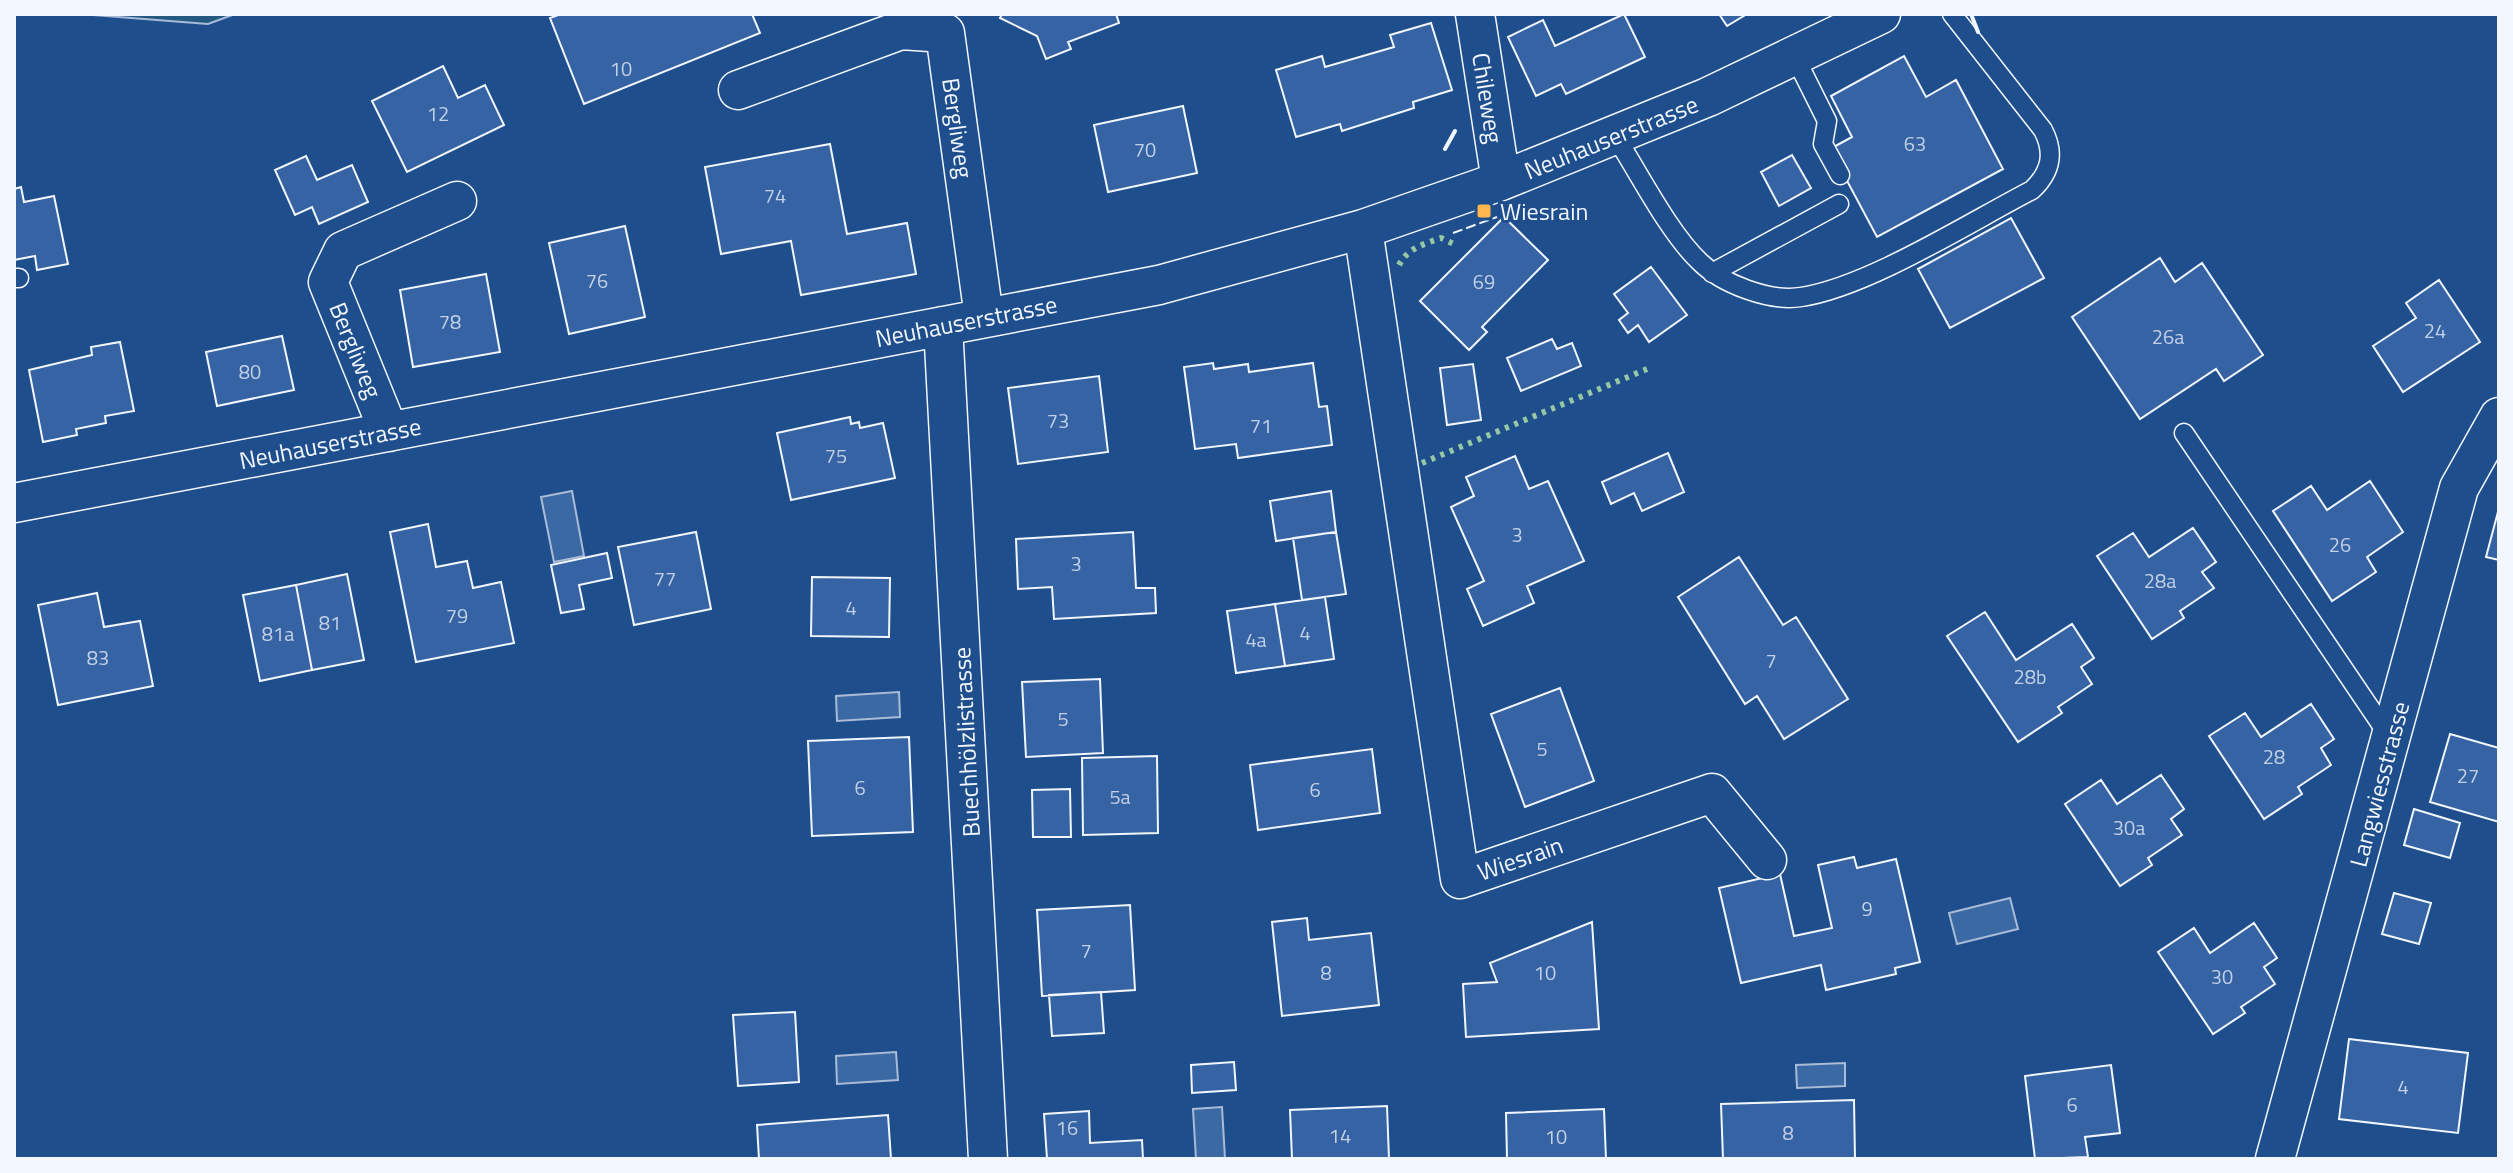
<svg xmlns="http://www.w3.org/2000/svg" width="2513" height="1173" font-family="'Titillium Web',sans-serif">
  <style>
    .green { fill: #245a82; stroke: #a8bbd7; stroke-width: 2 }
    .water { fill: #3b69a3; stroke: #a8bbd7; stroke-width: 2 }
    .building { fill: #3563a3; stroke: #f2f6ff; stroke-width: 2 }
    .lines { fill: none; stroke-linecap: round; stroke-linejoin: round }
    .service-casing { stroke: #f2f6ff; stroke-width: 21 }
    .minor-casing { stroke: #f2f6ff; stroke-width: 41 }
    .service { stroke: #1f4e8c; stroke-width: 18 }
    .minor { stroke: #1f4e8c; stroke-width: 38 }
    .hedge { stroke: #97c8a6; stroke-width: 6; stroke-dasharray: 4 6; stroke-linecap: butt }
    .fence { stroke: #f2f6ff; stroke-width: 2; stroke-dasharray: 10 4; stroke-linecap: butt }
    .wall { stroke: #f2f6ff; stroke-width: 4 }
    .poi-dot { fill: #ffb74d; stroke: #1f4e8c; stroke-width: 3 }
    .labels { text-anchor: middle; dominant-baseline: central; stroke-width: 6; stroke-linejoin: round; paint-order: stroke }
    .number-label { font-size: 20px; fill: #c3d1e8 }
    .street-label { font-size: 24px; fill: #f2f6ff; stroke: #1f4e8c }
    .poi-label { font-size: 24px; fill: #f2f6ff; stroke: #1f4e8c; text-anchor: start }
  </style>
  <rect width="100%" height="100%" fill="#1f4e8c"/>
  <path class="green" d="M80 14H235L208 24Z"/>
  <path class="water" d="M572 491 584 556 554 562 541 497Z
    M899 692 900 717 837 721 836 696Z
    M2010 898 2018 929 1957 944 1949 913Z
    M896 1052 898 1080 837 1084 836 1056Z
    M1845 1063V1086L1797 1088 1796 1065Z
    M1222 1107 1225 1159H1196L1193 1109Z"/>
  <path class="building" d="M561 14H752L760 33 584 104 550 18Z
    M1002 14H1116L1119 23 1068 42 1071 49 1046 59 1037 36 1000 18Z
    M1624 14 1645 57 1566 94 1561 84 1536 96 1508 37 1543 20 1555 46Z
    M1719 14H1747L1727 26Z
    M1431 23 1452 90 1413 102 1414 108 1342 131 1340 124 1296 137 1276 70 1322 56 1325 67 1394 47 1390 35Z
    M1904 56 1926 97 1956 80 2003 169 1877 237 1830 149 1852 137 1831 96Z
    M443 66 458 98 485 85 504 125 407 172 372 101Z
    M1183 106 1197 173 1108 192 1094 125Z
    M830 144 847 234 907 223 916 274 801 295 791 241 721 254 705 167Z
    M1792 155 1811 188 1779 206 1761 172Z
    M306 156 317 180 352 165 368 202 319 224 312 207 295 215 275 170Z
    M21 187 24 202 54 196 68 264 37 270 35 256 14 260V189Z
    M1504 217 1548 260 1482 327 1487 332 1469 350 1420 301Z
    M2011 218 2044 278 1950 328 1918 269Z
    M625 226 645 317 569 334 549 243Z
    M2160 258 2175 282 2202 263 2263 355 2224 381 2216 369 2140 419 2072 317Z
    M1651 267 1687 315 1649 342 1638 325 1628 333 1619 320 1628 313 1614 294Z
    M486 274 500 352 413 367 400 290Z
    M2439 280 2480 342 2403 392 2373 346 2416 318 2406 303Z
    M282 336 294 390 217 406 206 352Z
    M1552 339 1557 349 1572 343 1581 366 1521 391 1507 358Z
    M120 342 134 411 105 416 106 423 76 429 77 435 43 442 29 370 92 355 91 347Z
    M1213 363 1214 369 1248 364 1249 372 1313 363 1319 407 1327 406 1332 445 1238 458 1236 444 1195 449 1184 367Z
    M1473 364 1481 420 1447 425 1440 368Z
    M1099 376 1108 452 1018 464 1008 388Z
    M850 417 851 424 859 422 860 428 883 423 895 478 791 500 777 433Z
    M1668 453 1684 492 1642 511 1634 493 1611 504 1602 482Z
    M1515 456 1529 489 1548 481 1584 561 1527 586 1534 603 1483 626 1467 589 1484 581 1451 507 1474 496 1466 477Z
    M2370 481 2403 532 2367 557 2376 572 2332 601 2273 511 2311 486 2327 510Z
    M1331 491 1336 532 1276 541 1270 501Z
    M2499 508V560L2486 557Z
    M428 524 436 567 467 561 473 588 501 582 514 643 416 662 390 532Z
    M2193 528 2216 562 2202 572 2214 588 2180 611 2184 618 2152 639 2097 556 2133 533 2149 557Z
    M696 532 711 609 634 625 618 547Z
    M1133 532 1136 588H1155L1156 613 1054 619 1052 587 1018 589 1016 539Z
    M1336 532 1346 594 1302 600 1293 538Z
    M607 553 612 578 579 585 584 609 561 613 551 565Z
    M1739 557 1783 625 1796 617 1848 699 1784 739 1757 696 1745 704 1678 597Z
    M347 574 364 660 312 670 296 585Z
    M812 577 890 578 889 637 811 636Z
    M296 585 312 670 260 681 243 595Z
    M97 593 104 627 140 621 153 686 58 705 38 605Z
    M1325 597 1334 659 1285 666 1275 604Z
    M1275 604 1285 666 1236 673 1227 611Z
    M1985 612 2016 660 2072 624 2094 658 2081 667 2092 684 2058 707 2062 713 2018 742 1947 636Z
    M1100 679 1103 753 1026 757 1022 682Z
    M1560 688 1594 781 1525 807 1491 714Z
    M2311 704 2334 739 2321 748 2331 765 2298 787 2302 794 2264 819 2209 736 2245 713 2261 737Z
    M2450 734 2499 748V822L2430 802Z
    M909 737 913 832 812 836 808 741Z
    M1372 749 1380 813 1258 830 1250 765Z
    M1157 756 1158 833 1083 835 1082 758Z
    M2161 775 2184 809 2171 819 2182 835 2148 858 2152 865 2120 886 2065 804 2101 780 2117 804Z
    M1070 789 1071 837H1033L1032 790Z
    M2414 809 2460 823 2450 858 2404 845Z
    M1854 857 1857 868 1896 859 1920 962 1895 968 1896 974 1826 990 1821 965 1741 983 1719 888 1780 874 1794 936 1832 928 1818 865Z
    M2394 893 2431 903 2419 944 2382 934Z
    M1130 905 1135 990 1042 996 1037 910Z
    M1307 918 1309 940 1371 933 1379 1005 1282 1016 1272 922Z
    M1592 922 1599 1029 1466 1037 1463 984 1497 982 1490 963Z
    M2254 923 2277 958 2264 967 2275 984 2241 1007 2245 1013 2213 1034 2158 952 2194 928 2210 953Z
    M1101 992 1104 1033 1052 1036 1049 995Z
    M795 1012 799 1082 738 1086 733 1015Z
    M2349 1039 2468 1053 2458 1133 2339 1119Z
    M1234 1062 1236 1090 1192 1093 1191 1065Z
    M2111 1065 2120 1133 2085 1137 2088 1157 2035 1159 2025 1076Z
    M1854 1100 1855 1159H1723L1721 1104Z
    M1387 1106 1389 1159H1292L1290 1110Z
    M1604 1109 1606 1159H1507L1506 1113Z
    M1089 1111 1090 1143 1142 1140 1143 1159H1047L1044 1114Z
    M888 1115 891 1159H759L757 1125Z"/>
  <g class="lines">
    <defs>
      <path id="service" d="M1795 57 1827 121 1823 144 1840 175
        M1615 136C1639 173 1669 233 1700 262 1722 284 1770 302 1801 297 1868 287 1970 222 2032 190 2051 172 2055 153 2043 130L1952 14
        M1712 273 1839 204
        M14 278H19
        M2184 433 2389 736"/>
      <path id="minor" d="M1475 14 1501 181
        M738 90 901 30 945 33 984 317
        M1363 229 1460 879 1712 793 1767 860
        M943 326 988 1159
        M389 432 328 282 343 251 457 201
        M14 503 1159 285 1363 229 1501 181 1708 97 1881 14
        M2275 1159 2459 488 2499 417"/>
    </defs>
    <use href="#service" class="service-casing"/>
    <use href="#minor" class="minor-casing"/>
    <use href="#service" class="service"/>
    <use href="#minor" class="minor"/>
    <path class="hedge" d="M1399 265C1408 248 1424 244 1441 238L1456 245
      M1422 463 1647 369"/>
    <path class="fence" d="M1453 233 1497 217"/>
    <path class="wall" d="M1971 14 1978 32
      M1445 149 1455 131"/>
  </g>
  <rect class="poi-dot" x="1476" y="203" width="16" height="16" rx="4"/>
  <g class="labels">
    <g class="number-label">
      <text x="621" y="68">10</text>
      <text x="438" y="113">12</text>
      <text x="1915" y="143">63</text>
      <text x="1145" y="149">70</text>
      <text x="775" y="195">74</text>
      <text x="597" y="280">76</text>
      <text x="1484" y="281">69</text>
      <text x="450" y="321">78</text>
      <text x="2435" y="330">24</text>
      <text x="2168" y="336">26a</text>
      <text x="250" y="371">80</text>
      <text x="1058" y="420">73</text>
      <text x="1261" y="425">71</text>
      <text x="836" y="455">75</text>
      <text x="1517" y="534">3</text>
      <text x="2340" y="544">26</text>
      <text x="1076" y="563">3</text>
      <text x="665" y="578">77</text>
      <text x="2160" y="580">28a</text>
      <text x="851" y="607">4</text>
      <text x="457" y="615">79</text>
      <text x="330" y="622">81</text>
      <text x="1305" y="632">4</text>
      <text x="278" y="633">81a</text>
      <text x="1256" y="639">4a</text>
      <text x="98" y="657">83</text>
      <text x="1771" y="660">7</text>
      <text x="2030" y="676">28b</text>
      <text x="1063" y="718">5</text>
      <text x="1542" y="748">5</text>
      <text x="2274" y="756">28</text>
      <text x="2468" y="775">27</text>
      <text x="860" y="787">6</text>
      <text x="1315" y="789">6</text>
      <text x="1120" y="796">5a</text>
      <text x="2129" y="827">30a</text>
      <text x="1867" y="908">9</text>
      <text x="1086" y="950">7</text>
      <text x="1326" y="972">8</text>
      <text x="1545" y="972">10</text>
      <text x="2222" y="976">30</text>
      <text x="2403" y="1086">4</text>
      <text x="2072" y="1104">6</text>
      <text x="1067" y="1127">16</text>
      <text x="1788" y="1132">8</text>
      <text x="1340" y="1135">14</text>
      <text x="1556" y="1136">10</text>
    </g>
    <g class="street-label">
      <text transform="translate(1488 98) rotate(81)">Chileweg</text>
      <text transform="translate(958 128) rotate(82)">Bergliweg</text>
      <text transform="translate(1611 137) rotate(-22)">Neuhauserstrasse</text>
      <text transform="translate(966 321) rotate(-11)">Neuhauserstrasse</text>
      <text transform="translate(356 350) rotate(68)">Bergliweg</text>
      <text transform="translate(330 443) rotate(-11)">Neuhauserstrasse</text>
      <text transform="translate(966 742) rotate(-93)">Buechhölzlistrasse</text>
      <text transform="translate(2379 784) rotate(-75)">Langwiesstrasse</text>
      <text transform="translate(1520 858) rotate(-19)">Wiesrain</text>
    </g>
    <g class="poi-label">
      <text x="1500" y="211">Wiesrain</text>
    </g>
  </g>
  <rect width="2513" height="1173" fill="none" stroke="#f2f6ff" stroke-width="32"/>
</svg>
